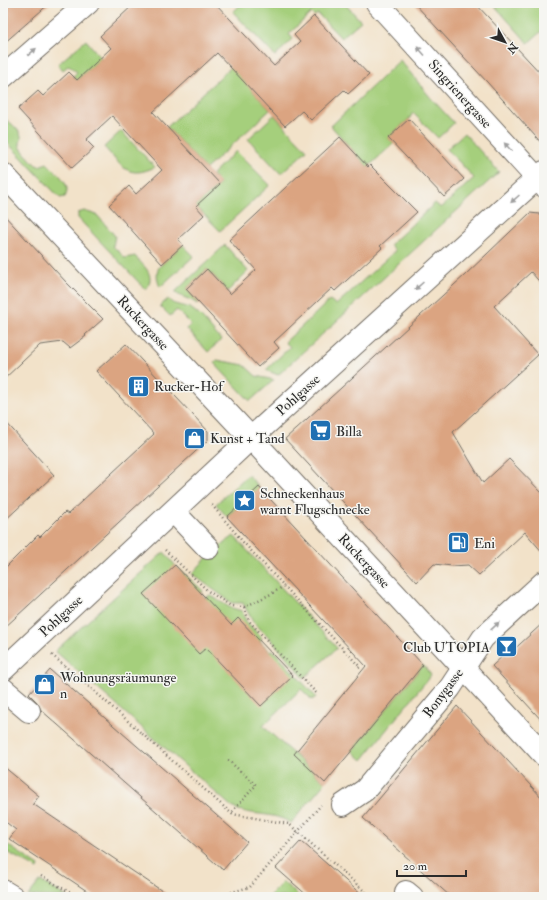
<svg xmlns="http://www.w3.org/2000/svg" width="547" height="900" font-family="'IM FELL Double Pica',serif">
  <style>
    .green { fill: #a5cf7b; stroke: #687d53 }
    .building { fill: #dba481 }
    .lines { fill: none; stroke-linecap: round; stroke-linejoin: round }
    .minor-casing { stroke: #716b62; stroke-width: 24 }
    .major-casing { stroke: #716b62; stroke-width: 24 }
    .path { stroke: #716b62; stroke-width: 2.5; stroke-dasharray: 1 3; stroke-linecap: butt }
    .minor { stroke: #fff; stroke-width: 22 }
    .major { stroke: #fff; stroke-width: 22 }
    .oneway { fill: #a0a0a0 }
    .labels { text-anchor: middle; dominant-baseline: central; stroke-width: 3; stroke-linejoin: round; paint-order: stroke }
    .street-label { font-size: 14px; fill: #2b2b2b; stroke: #f6f6f2 }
    .poi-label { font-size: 14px; fill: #2b2b2b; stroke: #f6f6f2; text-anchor: start }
  </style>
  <rect width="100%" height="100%" fill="#f6f6f2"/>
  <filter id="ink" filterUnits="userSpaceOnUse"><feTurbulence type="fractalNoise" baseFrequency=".025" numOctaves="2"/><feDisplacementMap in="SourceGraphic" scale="8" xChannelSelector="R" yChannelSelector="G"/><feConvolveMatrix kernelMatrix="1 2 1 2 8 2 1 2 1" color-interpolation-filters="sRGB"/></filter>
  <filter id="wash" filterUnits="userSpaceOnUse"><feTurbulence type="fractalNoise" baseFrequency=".012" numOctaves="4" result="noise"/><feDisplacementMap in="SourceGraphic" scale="16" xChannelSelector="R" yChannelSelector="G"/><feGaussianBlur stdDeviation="0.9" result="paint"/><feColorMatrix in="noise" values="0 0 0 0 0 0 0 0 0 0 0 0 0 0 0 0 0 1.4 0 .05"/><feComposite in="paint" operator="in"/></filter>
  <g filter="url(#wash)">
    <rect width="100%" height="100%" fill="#f2e2c9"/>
    <path class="green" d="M256 3H344L361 21 341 38 318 14 314 16 311 13 289 34 293 39 275 56 233 12 240 5H254Z
      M496 3H539L544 8V29L528 43 494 5Z
      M86 40 101 58 77 80 73 76 77 72 69 65 63 70 58 64Z
      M400 60 430 97 454 123 438 138 413 113 409 119 388 138 394 143 368 167 331 126Z
      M231 67 270 110 206 169 167 127Z
      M274 115 307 150 281 174 248 139Z
      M3 118C9 121 19 129 21 136 22 140 18 144 21 148 25 154 31 160 36 165L39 166 47 163C55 172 73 183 65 197L60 198 3 138Z
      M121 131 155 167C127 180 122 166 104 147Z
      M464 133 499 172 278 375 266 370 290 347 285 342 330 300 336 305 395 251 390 245 435 203 441 208 474 178 447 149Z
      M236 151 270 185 220 231 196 206 220 184 212 174Z
      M84 211 97 215 115 236 113 246 125 258 135 256C145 268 156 274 146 290L78 218V213Z
      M183 245 194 256 160 287C157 280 156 274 159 267Z
      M225 245 248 271 228 291 207 269 186 289 199 303 197 304C190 298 179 297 175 292Z
      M168 299C174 307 185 304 193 310 204 318 212 330 221 340L208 352 187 329 191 324 177 310 170 316 160 306Z
      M217 360 244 365 256 376 274 380 250 401 214 363Z
      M248 475 259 487 227 517 216 504Z
      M234 536 337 648 304 678 269 637 253 622 243 603H232L192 574 212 552Z
      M164 552 175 565 203 591 201 593 206 598 210 595 229 607 242 611 246 621 262 638 260 641 270 651 273 650 316 697 312 700 301 689 263 726 325 783 291 823C273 811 250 817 232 807L55 651Z
      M423 665 431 675 362 760 352 751Z
      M3 842 39 866 38 869 3 850Z
      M40 881 67 897 28 896Z
      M283 882 300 897H268Z"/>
    <g id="blocks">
      <path class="building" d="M3 3H50L3 44Z
        M135 3H215L274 66 300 42 294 35 314 16 369 75 348 94 344 90 311 120 302 111 285 126 217 53 153 112 220 184 196 206 204 215 178 239 183 245 162 264 109 205 129 186 136 194 162 170 112 116 86 140 94 148 72 168 18 109 38 91 43 96 69 72 77 80 111 48 100 36Z
        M414 3H475L544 77V146L487 82Z
        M409 119 464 179 444 197 388 138Z
        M340 137 368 167 370 165 417 212 380 246 382 248 335 291 332 288 274 342 279 348 258 367 186 289 207 269 230 294 256 270 229 240Z
        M530 213 539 214 544 220V287L531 272 494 306 538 355 453 432 483 483 509 459 544 495V554L525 532 479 575 468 565 452 566 434 564 417 582 285 439 465 275Z
        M3 214 66 282 103 319 85 335 86 336 70 348 63 342 40 345 3 380Z
        M126 344 208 431V440L3 629V570L38 535 40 537 65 512 68 514 154 434 96 371Z
        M3 419 54 475 3 522Z
        M259 487 423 665 325 783 294 754 366 666 227 517Z
        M175 565 231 625 238 618 293 676 261 706 206 648 199 654 143 594Z
        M544 622V723L492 666 506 653 508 655Z
        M50 670 247 842 223 870 41 710 37 702 29 694Z
        M457 706 544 800V897H451L363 818Z
        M3 766 39 796 33 804 171 897H96L9 839 16 830 3 820Z
        M301 841 364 897H309L276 868Z"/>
    </g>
  </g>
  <g filter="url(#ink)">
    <use href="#blocks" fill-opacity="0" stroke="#716b62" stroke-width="1"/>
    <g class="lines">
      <defs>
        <path id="minor" d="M377 3 544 186
          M3 77 88 3
          M173 511 208 548
          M3 670 251 438 544 172
          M3 689 29 711
          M343 805 365 790 450 688 483 638 544 582
          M3 891 13 897
          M406 892 412 897"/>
        <path id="major" d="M3 174 251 438 544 755"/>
      </defs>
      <use href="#minor" class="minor-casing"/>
      <use href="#major" class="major-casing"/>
      <path class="path" d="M212 505 243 542 360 667 357 669
        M165 550 208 591 231 606 244 607 249 621 318 695
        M244 607 271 594 284 586
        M52 655 102 698 232 814 289 824 371 897
        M228 760 256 785 231 813
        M41 876 78 897
        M225 897 228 893 250 887 321 805"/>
      <use href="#minor" class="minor"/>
      <use href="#major" class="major"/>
    </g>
    <defs><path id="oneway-solid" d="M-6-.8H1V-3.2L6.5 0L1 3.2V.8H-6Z"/></defs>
    <g class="oneway">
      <use href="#oneway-solid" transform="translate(421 51) rotate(-132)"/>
      <use href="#oneway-solid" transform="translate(32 52) rotate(-41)"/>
      <use href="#oneway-solid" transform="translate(508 147) rotate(-132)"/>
      <use href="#oneway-solid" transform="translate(515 199) rotate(138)"/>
      <use href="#oneway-solid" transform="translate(419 286) rotate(138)"/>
      <use href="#oneway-solid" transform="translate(495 626) rotate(-43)"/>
    </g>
  </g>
  <defs>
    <symbol id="building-square" viewBox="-11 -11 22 22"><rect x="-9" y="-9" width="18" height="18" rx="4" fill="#1f6fb2" stroke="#f6f6f2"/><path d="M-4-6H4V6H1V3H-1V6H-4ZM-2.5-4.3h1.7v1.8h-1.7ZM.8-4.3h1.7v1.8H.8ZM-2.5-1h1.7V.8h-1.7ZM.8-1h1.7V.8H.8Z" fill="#fff"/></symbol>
    <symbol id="supermarket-square" viewBox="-11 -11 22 22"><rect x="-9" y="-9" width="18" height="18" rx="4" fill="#1f6fb2" stroke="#f6f6f2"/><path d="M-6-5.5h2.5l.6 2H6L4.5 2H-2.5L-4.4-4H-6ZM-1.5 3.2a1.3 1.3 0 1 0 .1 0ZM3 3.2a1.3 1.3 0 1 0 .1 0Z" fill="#fff"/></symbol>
    <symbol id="shop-square" viewBox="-11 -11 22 22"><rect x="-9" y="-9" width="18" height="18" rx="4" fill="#1f6fb2" stroke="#f6f6f2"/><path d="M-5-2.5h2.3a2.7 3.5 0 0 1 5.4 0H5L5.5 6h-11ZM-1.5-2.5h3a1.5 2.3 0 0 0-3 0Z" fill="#fff"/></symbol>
    <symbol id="sight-square" viewBox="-11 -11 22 22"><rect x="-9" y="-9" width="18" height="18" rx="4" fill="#1f6fb2" stroke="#f6f6f2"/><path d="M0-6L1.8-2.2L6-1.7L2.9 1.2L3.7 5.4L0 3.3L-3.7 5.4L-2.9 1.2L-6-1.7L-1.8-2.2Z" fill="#fff"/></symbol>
    <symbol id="fuel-square" viewBox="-11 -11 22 22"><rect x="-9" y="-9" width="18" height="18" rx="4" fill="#1f6fb2" stroke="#f6f6f2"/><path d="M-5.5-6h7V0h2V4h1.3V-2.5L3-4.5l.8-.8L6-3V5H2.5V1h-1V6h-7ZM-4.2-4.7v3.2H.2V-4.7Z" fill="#fff"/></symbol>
    <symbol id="bar-square" viewBox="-11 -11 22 22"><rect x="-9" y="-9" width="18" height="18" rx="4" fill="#1f6fb2" stroke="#f6f6f2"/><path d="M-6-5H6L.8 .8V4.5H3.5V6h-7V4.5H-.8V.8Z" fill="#fff"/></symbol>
  </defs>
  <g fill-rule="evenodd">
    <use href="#building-square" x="126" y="374" width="25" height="25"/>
    <use href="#supermarket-square" x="308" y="418" width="25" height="25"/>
    <use href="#shop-square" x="182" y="426" width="25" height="25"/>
    <use href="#sight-square" x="232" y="488" width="25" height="25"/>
    <use href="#fuel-square" x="446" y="530" width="25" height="25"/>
    <use href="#bar-square" x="494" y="634" width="25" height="25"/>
    <use href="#shop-square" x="32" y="672" width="25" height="25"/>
  </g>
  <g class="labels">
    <g class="street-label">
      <text transform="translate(460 94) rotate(48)">Singrienergasse</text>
      <text transform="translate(143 323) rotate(47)">Ruckergasse</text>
      <text transform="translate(298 395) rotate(-42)">Pohlgasse</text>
      <text transform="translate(364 561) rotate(47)">Ruckergasse</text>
      <text transform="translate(61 616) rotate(-43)">Pohlgasse</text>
      <text transform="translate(443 693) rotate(-53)">Bonygasse</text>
    </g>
    <g class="poi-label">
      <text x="154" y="386">Rucker-Hof</text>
      <text x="336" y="431">Billa</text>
      <text x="210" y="438">Kunst + Tand</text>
      <text x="260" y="493">Schneckenhaus<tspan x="260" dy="16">warnt Flugschnecke</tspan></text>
      <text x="474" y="543">Eni</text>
      <text x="490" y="647" text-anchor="end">Club UTOPIA</text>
      <text x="60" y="677">Wohnungsräumunge<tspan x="60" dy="16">n</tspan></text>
    </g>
  </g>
  <rect width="547" height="900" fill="none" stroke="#f6f6f2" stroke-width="16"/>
  <g transform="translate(505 42) rotate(130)" stroke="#f6f6f2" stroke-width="3" paint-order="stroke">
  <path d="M0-3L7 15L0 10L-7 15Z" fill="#2b2b2b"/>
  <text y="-6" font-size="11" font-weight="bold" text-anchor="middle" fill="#2b2b2b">N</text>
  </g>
  <path d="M397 870v6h69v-6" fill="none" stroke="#2b2b2b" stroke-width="2"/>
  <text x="403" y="870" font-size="12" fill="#2b2b2b" stroke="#f6f6f2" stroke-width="3" paint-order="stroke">20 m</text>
</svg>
